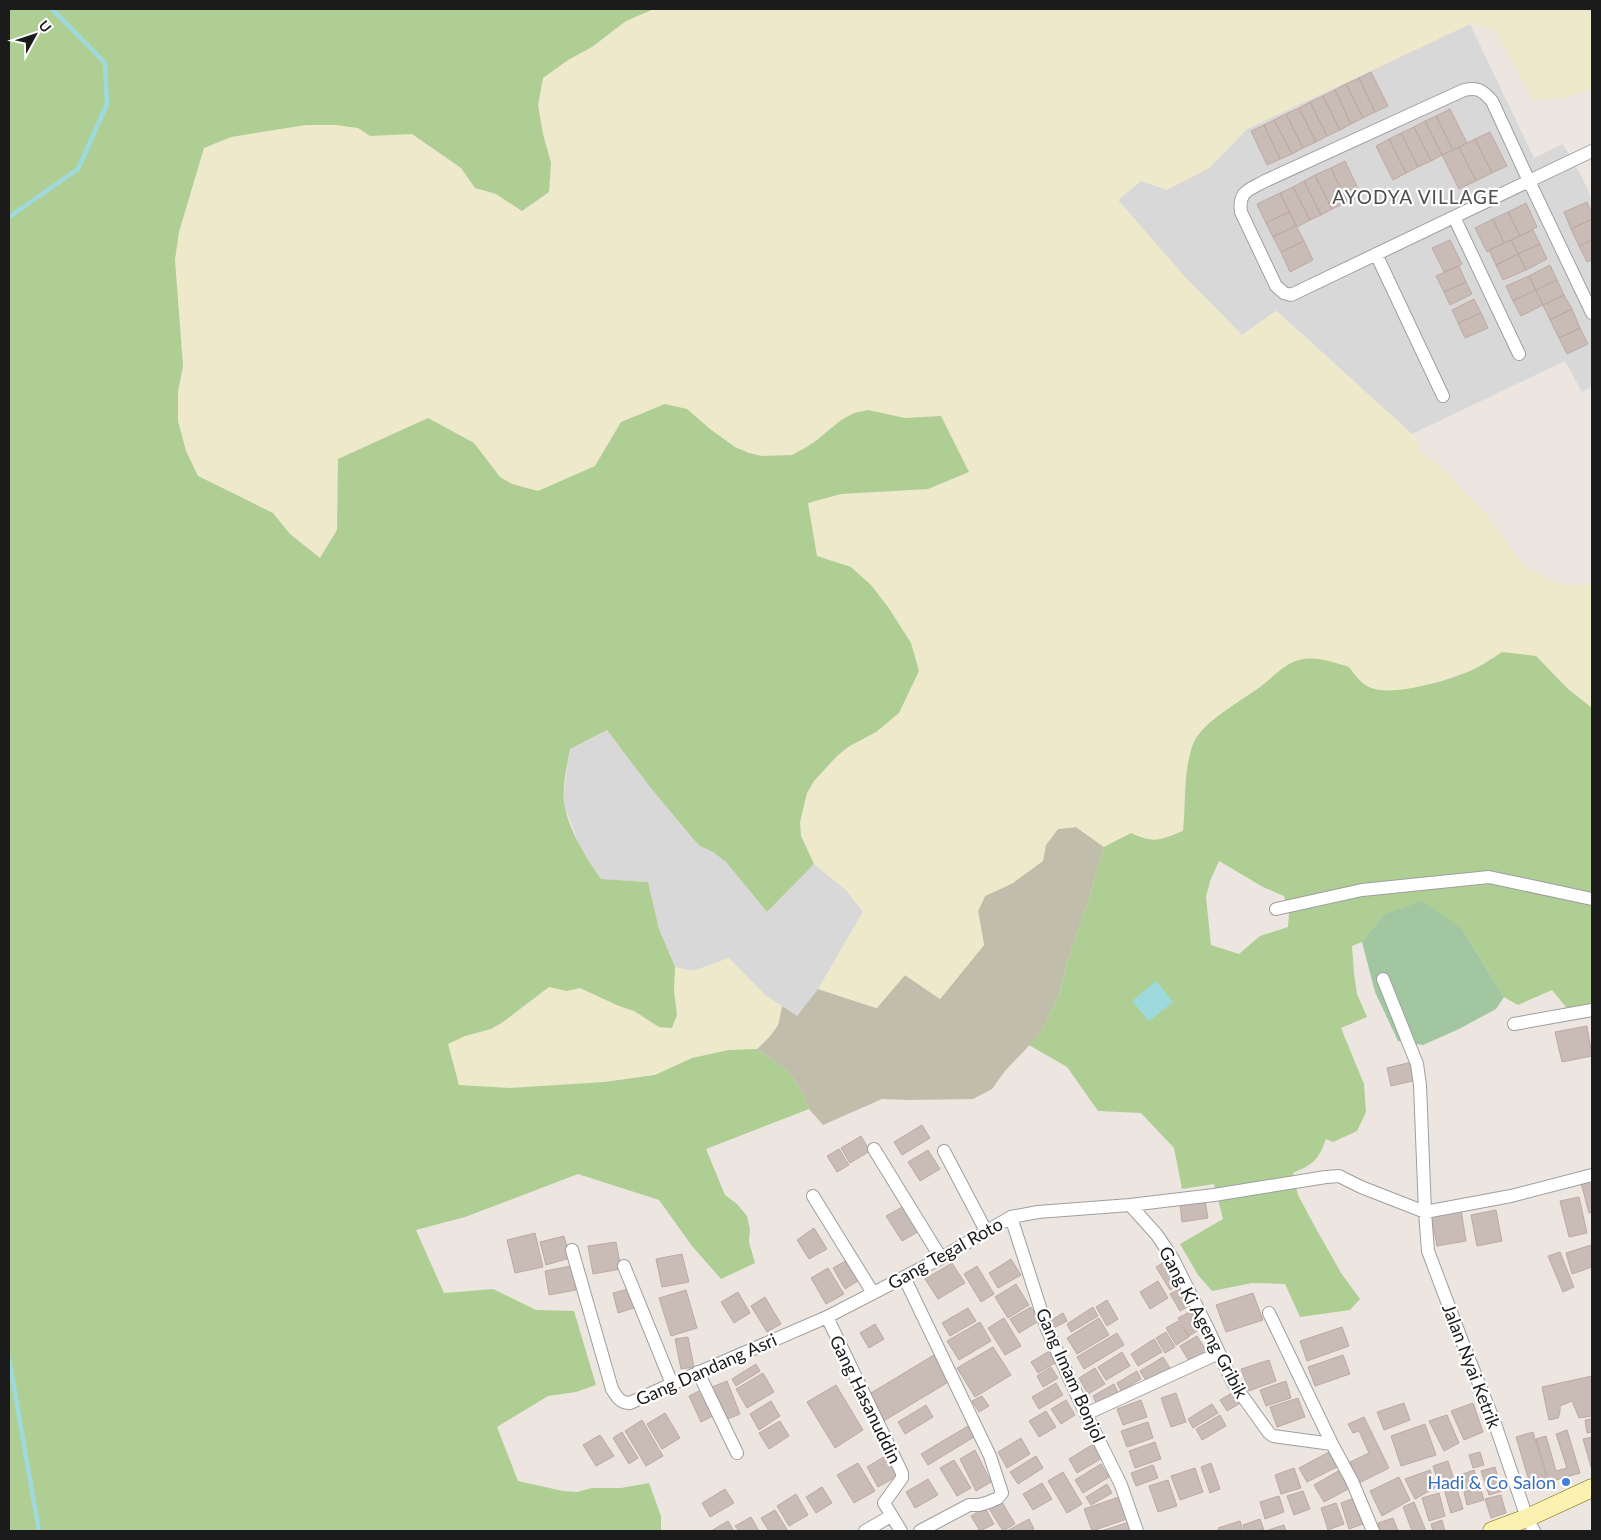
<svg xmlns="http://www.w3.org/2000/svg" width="1601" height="1540" font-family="Lato,sans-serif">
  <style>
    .residential { fill: #d9d8d8 }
    .construction { fill: #c1bdab }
    .farmland { fill: #ede9ca }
    .forest { fill: #afce93; fill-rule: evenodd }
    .cemetery { fill: #a1c6a0 }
    .water { fill: #9edadd }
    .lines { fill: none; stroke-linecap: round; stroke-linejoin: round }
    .stream { stroke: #9edadd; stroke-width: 4.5 }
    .building { fill: #c9bbb6; stroke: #bfa9a2 }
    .street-casing { stroke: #9f9f9f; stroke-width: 14 }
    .secondary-casing { stroke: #726a02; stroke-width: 19 }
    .street { stroke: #fff; stroke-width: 12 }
    .secondary { stroke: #fbf1b0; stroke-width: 18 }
    .shop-dot { fill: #3f7fe0; stroke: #fff; stroke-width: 2 }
    .labels { text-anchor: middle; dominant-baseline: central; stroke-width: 4.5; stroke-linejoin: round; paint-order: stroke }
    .street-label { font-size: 18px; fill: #1b1b1b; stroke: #fff }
    .shop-label { font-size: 18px; fill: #366cbe; stroke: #fff; text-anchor: end }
    .neighbourhood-label { font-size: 19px; letter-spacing: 1px; fill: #4e4e4e; stroke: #fff }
  </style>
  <rect width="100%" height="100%" fill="#ede6e0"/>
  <path class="residential" d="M1470 24 1534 158 1563 144 1582 177 1592 200V386L1582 392 1565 361 1412 434 1277 311 1242 335 1184 276 1118 200 1141 181 1167 189 1209 168 1247 129Z
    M607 730 650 787 695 841 700 846 713 852 726 862 767 912 814 864 846 890 863 912 818 989 797 1016 766 996 729 958 693 971 675 967 659 929 648 882 601 879 580 847 565 806 564 791 570 749Z"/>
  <path class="construction" d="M1076 827 1104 847 1089 898 1067 963 1059 995 1041 1033 1005 1071 992 1089 973 1099 909 1100 882 1099 823 1125 809 1109 804 1096 790 1073 777 1063 757 1049 770 1036 778 1025 782 1006 797 1016 818 989 876 1008 905 975 940 999 984 945 978 911 985 896 1013 883 1058 829Z"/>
  <path class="farmland" d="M654 9H1592V89L1566 97 1533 100 1495 30 1470 24 1247 129 1209 168 1167 190 1141 181 1118 200 1184 276 1242 335 1276 311 1412 434 1421 451 1444 470 1486 514 1520 561 1530 570 1557 583 1572 586 1592 583V708L1568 689 1536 656 1502 652 1466 673 1416 688 1384 691 1369 688 1358 679 1349 667 1260 687 1222 713 1202 731 1194 743 1185 785 1183 831 1157 841 1143 839 1131 833 1104 847 1076 827 1058 829 1046 845 1043 861 1013 883 985 896 978 911 984 945 940 999 905 975 877 1008 818 989 863 912 846 890 814 864 802 836 800 822 807 793 814 781 837 756 848 747 911 643 888 607 871 585 851 567 817 556 808 503 841 494 928 489 941 416 905 418 867 410 841 420 817 440 805 448 792 455 762 456 749 453 735 447 710 429 687 409 613 433 595 466 538 491 512 484 500 477 474 443 338 459 337 530 320 558 290 534 273 513 198 476 186 451 178 421V392L183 366 175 260 179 232 204 148 231 137 306 125H337L358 128 370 136 412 134 461 168 475 187 496 194 523 211 549 192 551 163 543 134 538 105 543 78 568 60 592 47 626 21Z
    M729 958 766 996 782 1006 778 1025 770 1036 757 1049 729 1050 692 1058 655 1075 604 1082 510 1088 459 1085 448 1044 465 1036 491 1029 503 1022 548 987 567 991 580 988 619 1006 634 1011 659 1027 677 1015 674 991 675 967 693 971Z"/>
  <path class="forest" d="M9 9H654L626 21 592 47 568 60 543 78 538 105 543 134 551 163 549 192 522 211 496 194 475 188 461 168 412 134 370 136 358 128 336 125H306L231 137 204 148 179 232 175 260 183 366 178 392V421L186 451 198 476 273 513 290 534 320 558 337 530 338 459 428 418 474 443 500 477 512 484 538 491 595 466 621 422 665 404 687 409 710 429 735 447 749 453 762 456 792 455 805 448 817 440 841 420 854 413 868 410 905 418 941 416 969 472 928 489 841 494 808 503 817 556 851 567 871 585 888 607 911 643 919 671 899 713 876 732 848 747 837 756 814 781 807 793 800 822 801 836 814 864 767 912 726 862 713 852 700 846 695 841 650 787 607 730 570 749C567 767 561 789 565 807 570 833 586 857 601 879L648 882 659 929 675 967 674 991 677 1015 672 1028 659 1027 634 1011 619 1006 580 988 567 991 549 987 503 1022 491 1029 465 1036 448 1044 459 1085 510 1088 604 1082 655 1075 692 1058 729 1050 757 1049 777 1063 790 1073 804 1096 809 1109 706 1149 725 1195 737 1204 747 1216 750 1229 749 1242 755 1263 721 1279 692 1246 659 1200 578 1174 465 1217 416 1230 444 1293 493 1289 536 1310 574 1311 596 1385 576 1392 548 1396 497 1427 518 1481 563 1491 577 1492 592 1488H621L649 1483 661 1516V1531H9Z
    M1502 652 1536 656 1568 689 1592 708V1003L1570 1012 1552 990 1518 1005 1504 997 1462 929 1383 915 1362 942 1352 946 1354 974 1357 994 1367 1017 1341 1028 1364 1084 1366 1112 1357 1131 1333 1142 1326 1139C1319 1160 1312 1165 1293 1173L1298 1195 1314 1225 1341 1273 1360 1299 1350 1310 1300 1317 1285 1284 1252 1283 1212 1291 1198 1275 1180 1244 1223 1219 1214 1184 1182 1189 1174 1148 1141 1113 1098 1111 1067 1067 1029 1045 1041 1033 1059 995 1067 963 1089 898 1104 847 1131 833C1155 844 1160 840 1183 831 1186 802 1183 772 1193 744 1202 722 1241 701 1260 687 1274 677 1286 661 1304 659 1320 657 1335 663 1349 667 1355 675 1361 684 1371 688 1394 696 1442 682 1465 673 1478 668 1490 660 1502 652ZM1219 861 1263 887 1284 896 1289 913 1288 927 1260 936 1239 954 1211 945 1206 897 1210 881Z"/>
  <path class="cemetery" d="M1422 901 1462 929 1504 997 1496 1009 1459 1029 1423 1045 1398 1041 1375 992 1362 942 1383 915Z"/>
  <path class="water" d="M1156 981 1173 1002 1149 1021 1132 1001Z"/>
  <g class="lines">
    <path class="stream" d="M9 217 78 169 107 104 105 63 52 9
      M9 1359 39 1531"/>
  </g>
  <path class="building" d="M1371 72 1388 106 1375 112 1359 78Z
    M1359 78 1375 112 1363 118 1346 84Z
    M1346 84 1363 118 1351 124 1335 90Z
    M1335 90 1351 124 1340 130 1323 96Z
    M1323 96 1340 130 1327 136 1310 102Z
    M1310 102 1327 136 1316 142 1299 108Z
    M1299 108 1316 142 1303 148 1286 114Z
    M1450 109 1467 143 1453 150 1436 116Z
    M1286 114 1303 148 1292 154 1274 120Z
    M1436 116 1453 150 1442 155 1425 121Z
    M1274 120 1292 154 1280 159 1264 125Z
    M1425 121 1442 155 1431 161 1414 127Z
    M1264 125 1280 159 1267 165 1251 131Z
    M1414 127 1431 161 1418 167 1401 133Z
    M1490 132 1507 166 1492 173 1475 139Z
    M1401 133 1418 167 1406 173 1389 139Z
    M1389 139 1406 173 1393 180 1376 146Z
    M1475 139 1492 173 1476 181 1459 147Z
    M1459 147 1476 181 1459 189 1442 155Z
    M1345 161 1361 195 1347 202 1331 168Z
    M1331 168 1347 202 1332 209 1315 175Z
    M1315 175 1332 209 1321 215 1304 181Z
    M1304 181 1321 215 1310 220 1293 187Z
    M1293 187 1310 220 1297 227 1280 193Z
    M1280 193 1289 212 1266 223 1257 204Z
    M1587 202 1592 214V219L1571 229 1564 212Z
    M1526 203 1537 227 1520 236 1508 212Z
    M1289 212 1296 226 1273 237 1266 223Z
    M1508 212 1520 236 1504 243 1493 219Z
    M1493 219 1504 243 1487 252 1475 228Z
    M1592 219V240L1579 246 1571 229Z
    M1296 226 1304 241 1281 252 1273 237Z
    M1533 230 1540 244 1518 254 1511 240Z
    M1450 240 1462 264 1444 272 1432 248Z
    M1511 240 1518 254 1496 265 1489 250Z
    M1592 240V260L1587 262 1579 246Z
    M1304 241 1313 260 1290 272 1281 252Z
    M1540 244 1547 259 1526 270 1518 254Z
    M1518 254 1526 270 1503 280 1496 265Z
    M1550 265 1557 280 1536 290 1529 276Z
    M1459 266 1466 282 1444 292 1436 276Z
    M1529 276 1536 290 1513 301 1506 286Z
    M1557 280 1564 295 1543 305 1536 290Z
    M1466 282 1472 294 1450 305 1444 292Z
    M1536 290 1543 305 1521 316 1513 301Z
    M1564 295 1572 309 1550 320 1543 305Z
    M1474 299 1481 313 1458 323 1452 310Z
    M1572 309 1580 328 1559 338 1550 320Z
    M1481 313 1488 328 1465 338 1458 323Z
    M1580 328 1588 344 1567 354 1559 338Z
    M1587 1026 1592 1056 1562 1062 1555 1032Z
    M1412 1062 1417 1080 1391 1086 1387 1068Z
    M922 1125 930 1138 902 1155 894 1142Z
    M861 1136 870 1151 850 1163 841 1148Z
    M839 1149 849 1165 837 1172 827 1156Z
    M928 1150 940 1169 920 1181 908 1162Z
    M1592 1180V1212L1589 1213 1581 1183Z
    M1579 1197 1587 1233 1569 1237 1560 1201Z
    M1205 1201 1208 1218 1182 1222 1180 1204Z
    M906 1205 921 1230 902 1241 886 1216Z
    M1461 1210 1466 1241 1437 1246 1431 1215Z
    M1496 1210 1502 1241 1477 1246 1471 1215Z
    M814 1228 827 1249 809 1259 797 1240Z
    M535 1233 543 1267 515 1273 507 1240Z
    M564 1236 570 1258 546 1265 540 1242Z
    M616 1242 621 1269 593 1274 588 1246Z
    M1591 1245 1592 1267 1572 1274 1566 1253Z
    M1560 1252 1574 1287 1563 1292 1548 1256Z
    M682 1254 689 1282 662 1287 656 1259Z
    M849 1259 861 1279 845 1289 833 1268Z
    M1011 1259 1021 1275 998 1288 989 1273Z
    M1166 1261 1180 1284 1170 1290 1156 1267Z
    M952 1263 965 1283 938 1299 925 1279Z
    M571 1266 576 1290 549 1295 545 1271Z
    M977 1266 994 1294 981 1302 964 1274Z
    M828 1268 844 1294 826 1304 811 1278Z
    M1158 1281 1168 1298 1150 1309 1140 1292Z
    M1016 1284 1029 1305 1008 1318 995 1297Z
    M1183 1287 1193 1304 1180 1311 1170 1294Z
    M632 1288 637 1307 618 1313 613 1293Z
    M686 1290 697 1328 671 1336 659 1298Z
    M738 1292 750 1313 734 1323 721 1302Z
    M1253 1293 1263 1320 1226 1332 1216 1305Z
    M765 1297 781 1324 767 1332 751 1306Z
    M1107 1300 1118 1319 1107 1326 1096 1307Z
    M1031 1307 1039 1321 1019 1333 1010 1319Z
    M1093 1307 1098 1316 1071 1332 1067 1324Z
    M968 1308 976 1321 950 1336 942 1323Z
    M1195 1309 1205 1326 1189 1336 1178 1318Z
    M1063 1313 1067 1321 1054 1328 1050 1321Z
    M1004 1318 1021 1346 1005 1355 988 1328Z
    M1099 1318 1109 1335 1077 1354 1067 1338Z
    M1178 1321 1189 1337 1176 1345 1166 1328Z
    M980 1322 991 1341 959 1360 947 1341Z
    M875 1324 884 1339 869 1348 860 1333Z
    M1342 1327 1349 1346 1307 1361 1300 1341Z
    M1166 1332 1175 1347 1165 1353 1156 1338Z
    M1117 1333 1124 1345 1084 1369 1077 1357Z
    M1197 1336 1207 1352 1190 1363 1180 1346Z
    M688 1337 694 1367 681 1369 675 1339Z
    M1154 1339 1162 1352 1138 1366 1131 1354Z
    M993 1347 1011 1375 975 1397 957 1368Z
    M1053 1349 1060 1360 1038 1373 1031 1362Z
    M1122 1352 1130 1366 1106 1380 1098 1367Z
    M934 1355 950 1381 882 1422 866 1396Z
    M1343 1355 1350 1374 1315 1386 1308 1367Z
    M1163 1357 1170 1368 1147 1382 1140 1371Z
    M1269 1360 1276 1381 1249 1391 1241 1369Z
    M756 1364 760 1371 736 1386 732 1379Z
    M1051 1367 1058 1378 1043 1387 1037 1376Z
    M1095 1368 1105 1384 1088 1394 1079 1378Z
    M1137 1371 1141 1379 1121 1391 1117 1383Z
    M763 1373 774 1392 747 1408 736 1389Z
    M1592 1376V1416L1579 1418 1572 1401 1560 1406V1412L1558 1418 1549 1420 1542 1387Z
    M727 1381 740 1414 725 1420 712 1387Z
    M1286 1381 1291 1398 1266 1406 1260 1390Z
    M1056 1383 1063 1395 1039 1409 1032 1397Z
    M1114 1384 1118 1392 1097 1405 1093 1396Z
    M836 1385 863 1430 835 1448 807 1402Z
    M703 1389 715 1415 701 1422 689 1396Z
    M1235 1391 1242 1402 1227 1411 1220 1400Z
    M1176 1393 1186 1422 1171 1427 1161 1398Z
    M982 1396 989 1406 979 1412 972 1401Z
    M1298 1398 1305 1417 1277 1427 1270 1407Z
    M1066 1400 1075 1415 1061 1424 1051 1409Z
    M1141 1400 1147 1417 1123 1425 1117 1409Z
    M771 1401 780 1416 759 1430 750 1414Z
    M1404 1403 1410 1420 1384 1430 1377 1412Z
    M1473 1403 1483 1432 1464 1440 1451 1411Z
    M1212 1404 1218 1413 1193 1428 1188 1419Z
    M926 1405 933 1417 905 1434 898 1422Z
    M1046 1411 1056 1427 1039 1437 1029 1421Z
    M665 1413 680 1438 662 1449 647 1424Z
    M1220 1415 1226 1426 1202 1440 1196 1429Z
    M1447 1415 1459 1443 1444 1451 1429 1421Z
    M1364 1417 1389 1468 1359 1483 1350 1462 1369 1453 1359 1431 1353 1433 1348 1424Z
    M1592 1419V1432L1587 1433 1585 1420Z
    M642 1420 663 1456 646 1466 625 1431Z
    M780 1421 789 1436 769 1449 759 1433Z
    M1148 1422 1153 1438 1127 1447 1121 1431Z
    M1425 1424 1436 1455 1401 1466 1391 1436Z
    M968 1426 974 1437 928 1465 921 1454Z
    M1567 1430 1580 1473 1549 1482 1536 1439 1546 1436 1556 1471 1567 1468 1556 1434Z
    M622 1432 638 1458 629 1464 613 1438Z
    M1533 1432 1549 1486 1532 1491 1516 1437Z
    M600 1435 614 1456 596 1466 583 1445Z
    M1592 1437V1467H1591L1583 1439Z
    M1021 1438 1030 1454 1007 1468 998 1452Z
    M1155 1442 1161 1459 1135 1468 1129 1451Z
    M1095 1443 1104 1457 1077 1473 1069 1459Z
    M975 1450 991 1482 976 1491 960 1459Z
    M1329 1452 1337 1467 1307 1482 1299 1468Z
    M1480 1452 1484 1465 1473 1468 1469 1455Z
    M887 1455 899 1475 878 1487 867 1467Z
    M1036 1456 1043 1468 1018 1484 1010 1472Z
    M954 1460 971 1488 957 1496 940 1468Z
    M1448 1461 1454 1480 1439 1485 1433 1466Z
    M858 1463 875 1491 854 1503 837 1475Z
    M1211 1463 1220 1489 1210 1493 1201 1467Z
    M1101 1464 1109 1477 1083 1493 1075 1480Z
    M1153 1465 1158 1478 1136 1486 1131 1473Z
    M1495 1467 1502 1491 1489 1495 1481 1471Z
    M1195 1468 1203 1492 1180 1500 1171 1476Z
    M1294 1468 1301 1488 1281 1494 1275 1475Z
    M1340 1470 1350 1488 1324 1502 1314 1485Z
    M1430 1470 1436 1487 1415 1499 1405 1479Z
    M1474 1470 1478 1484 1461 1490 1457 1476Z
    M1063 1472 1082 1504 1067 1513 1048 1481Z
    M1399 1477 1410 1500 1382 1516 1370 1491Z
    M928 1479 938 1495 915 1508 906 1492Z
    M1168 1480 1177 1506 1158 1512 1149 1486Z
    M1042 1483 1052 1499 1033 1510 1023 1494Z
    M1455 1483 1463 1509 1451 1513 1443 1486Z
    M1107 1484 1112 1493 1091 1505 1086 1497Z
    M822 1487 832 1503 816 1513 806 1497Z
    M1480 1487 1484 1500 1467 1505 1464 1492Z
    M725 1489 734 1503 710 1517 702 1503Z
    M1303 1491 1310 1509 1294 1515 1287 1496Z
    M1439 1493 1445 1516 1429 1521 1422 1498Z
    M796 1494 808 1515 789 1526 777 1506Z
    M1501 1495 1506 1513 1491 1518 1485 1499Z
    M1122 1496 1130 1518 1092 1531 1084 1509Z
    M1279 1496 1284 1512 1265 1519 1260 1502Z
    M1354 1498 1363 1524 1349 1529 1341 1503Z
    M1000 1499 1015 1524 1003 1531 988 1507Z
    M1414 1502 1426 1531H1412L1403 1507Z
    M1336 1503 1344 1524 1328 1530 1321 1508Z
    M985 1508 994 1524 980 1531 971 1516Z
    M775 1510 788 1531H769L761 1518Z
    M751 1517 759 1531H739L735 1526Z
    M1393 1518 1398 1531H1381L1378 1523Z
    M1029 1519 1034 1529 1030 1531H1007Z
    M1260 1519 1264 1530 1245 1531 1243 1525Z
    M1442 1520 1445 1531H1433L1431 1524Z
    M728 1521 734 1531H711Z
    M1240 1521 1243 1531H1219L1218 1528Z
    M1129 1522 1132 1531H1101Z
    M1284 1525 1286 1531H1269L1268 1530Z"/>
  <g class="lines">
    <defs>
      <path id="street" d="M1592 151 1529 181 1492 101C1482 90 1478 87 1464 90L1265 181C1249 190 1238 191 1241 212L1276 286 1284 293 1291 295 1529 181 1592 313
        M1454 217 1519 354
        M1376 254 1443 396
        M1276 909 1362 890 1489 877 1592 899
        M1383 979 1417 1064 1420 1085 1425 1212 1428 1251 1465 1349 1494 1421 1527 1518 1534 1531
        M1514 1024 1592 1010
        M874 1149 941 1258
        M944 1151 986 1231
        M813 1196 873 1293
        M1130 1205 1157 1235 1173 1259 1208 1329 1233 1383 1269 1433 1273 1436 1332 1444 1352 1481 1373 1531
        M1011 1217 1047 1329 1082 1406 1121 1485 1137 1531
        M572 1250 612 1389C617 1397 620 1403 630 1403L672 1384 827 1317 941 1258 1011 1217 1038 1212 1130 1205 1214 1195 1326 1177 1339 1176 1361 1187 1425 1212 1511 1196 1592 1175
        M624 1266 672 1384
        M904 1277 990 1456 1002 1493 998 1498 989 1502 979 1505H969L920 1531
        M1269 1313 1332 1444
        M827 1317 902 1473V1478L884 1503 901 1531
        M698 1372 737 1453
        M1086 1414 1219 1353
        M865 1531 891 1516"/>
      <path id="secondary" d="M1492 1531 1527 1518 1592 1488"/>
    </defs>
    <use href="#street" class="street-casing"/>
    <use href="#secondary" class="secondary-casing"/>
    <use href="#street" class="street"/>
    <use href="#secondary" class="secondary"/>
  </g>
  <circle class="shop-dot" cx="1566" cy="1482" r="5"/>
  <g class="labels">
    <g class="street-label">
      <text transform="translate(945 1253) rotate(-29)">Gang Tegal Roto</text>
      <text transform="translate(1204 1322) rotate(62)">Gang Ki Ageng Gribik</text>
      <text transform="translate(1472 1366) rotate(69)">Jalan Nyai Ketrik</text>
      <text transform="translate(706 1369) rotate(-24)">Gang Dandang Asri</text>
      <text transform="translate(1071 1375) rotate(66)">Gang Imam Bonjol</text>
      <text transform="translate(866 1399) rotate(64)">Gang Hasanuddin</text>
    </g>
    <g class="shop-label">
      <text x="1556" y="1482">Hadi &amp; Co Salon</text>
    </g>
    <g class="neighbourhood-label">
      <text x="1416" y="196">AYODYA VILLAGE</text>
    </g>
  </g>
  <rect width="1601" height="1540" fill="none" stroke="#1b1b1b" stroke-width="20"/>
  <g transform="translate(35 35) rotate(50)" stroke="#ffffff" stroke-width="4" paint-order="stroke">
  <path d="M0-4L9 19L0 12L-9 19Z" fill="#1b1b1b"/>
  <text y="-8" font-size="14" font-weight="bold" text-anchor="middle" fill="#1b1b1b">U</text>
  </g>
</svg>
